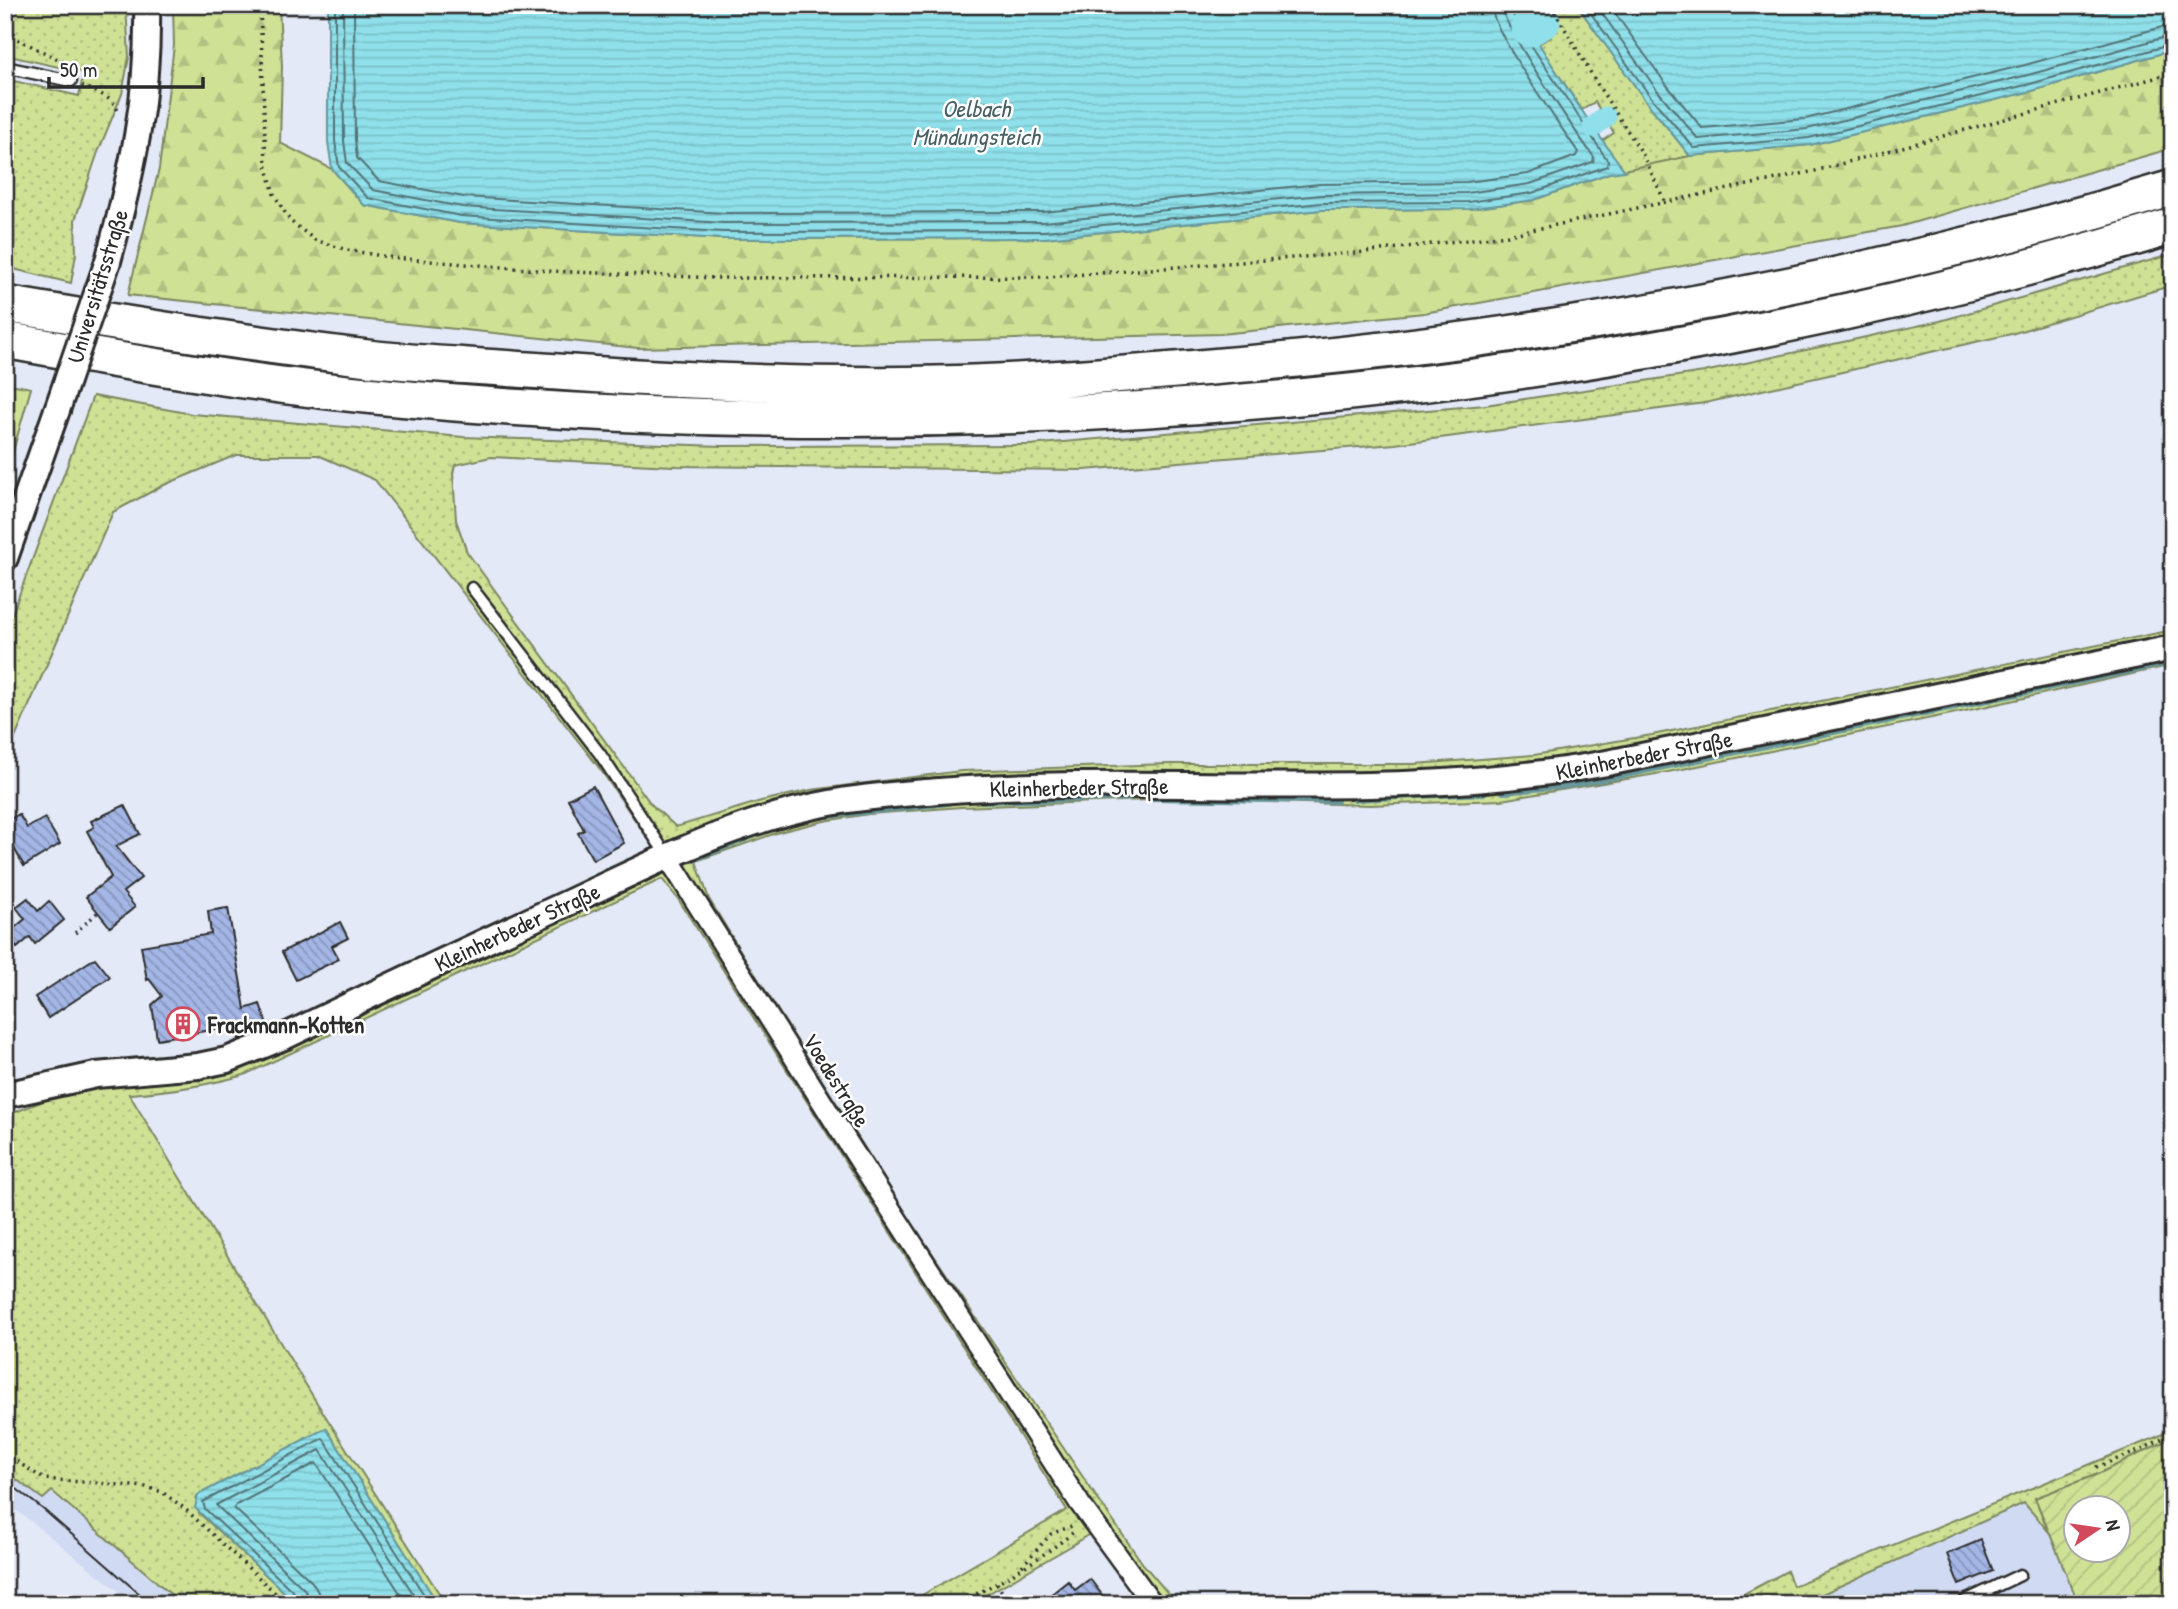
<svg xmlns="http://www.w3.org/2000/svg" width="2178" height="1609" font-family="'Patrick Hand',sans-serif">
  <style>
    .built { fill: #d0daf2 }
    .grass { fill: url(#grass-dots); stroke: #7c8660; stroke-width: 2 }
    .forest { fill: url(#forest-firs); stroke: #7c8660; stroke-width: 2 }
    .garden { fill: url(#garden-furrows); stroke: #7c8660; stroke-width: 2; fill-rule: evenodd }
    .water { fill: url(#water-rules); stroke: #67989e; stroke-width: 2 }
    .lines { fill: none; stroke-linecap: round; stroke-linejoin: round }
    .shore { stroke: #537377; stroke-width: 2 }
    .stream { stroke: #67989e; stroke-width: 6 }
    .canal { stroke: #8fe0ea; stroke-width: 21 }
    .river { stroke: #8fe0ea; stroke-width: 37 }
    .building { fill: url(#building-back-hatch); stroke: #2b2b2b; stroke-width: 2 }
    .service-casing { stroke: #2b2b2b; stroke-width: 15 }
    .minor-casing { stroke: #2b2b2b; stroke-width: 24 }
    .tertiary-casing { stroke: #2b2b2b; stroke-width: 30 }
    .motorway-casing { stroke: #2b2b2b; stroke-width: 40 }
    .path { stroke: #2b2b2b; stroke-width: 3.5; stroke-dasharray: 2 5; stroke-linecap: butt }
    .service { stroke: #fff; stroke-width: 10 }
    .minor { stroke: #fff; stroke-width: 19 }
    .tertiary { stroke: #fff; stroke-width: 24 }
    .motorway { stroke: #fff; stroke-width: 35 }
    .tram { stroke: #2b2b2b; stroke-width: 2 }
    .tertiary-bridge-casing { stroke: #2b2b2b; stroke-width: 30; stroke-linecap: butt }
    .tertiary-bridge { stroke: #fff; stroke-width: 24 }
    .labels { text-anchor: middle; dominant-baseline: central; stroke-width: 5; stroke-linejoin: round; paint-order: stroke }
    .street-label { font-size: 23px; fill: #2b2b2b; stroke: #fff }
    .poi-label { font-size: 23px; font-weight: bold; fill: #2b2b2b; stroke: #fff; text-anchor: start }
    .water-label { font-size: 24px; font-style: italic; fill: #496164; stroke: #fff }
  </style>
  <defs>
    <pattern id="grass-dots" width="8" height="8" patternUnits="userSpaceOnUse" patternTransform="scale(1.75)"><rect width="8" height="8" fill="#cee195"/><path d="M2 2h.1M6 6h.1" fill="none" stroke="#b1c181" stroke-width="1.8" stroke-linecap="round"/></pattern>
    <pattern id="forest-firs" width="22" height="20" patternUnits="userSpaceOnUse" patternTransform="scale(1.75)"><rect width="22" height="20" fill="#cee195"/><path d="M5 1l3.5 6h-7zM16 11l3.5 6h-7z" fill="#b1c181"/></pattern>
    <pattern id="garden-furrows" width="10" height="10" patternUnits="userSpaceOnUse" patternTransform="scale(1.75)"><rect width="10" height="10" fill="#cee195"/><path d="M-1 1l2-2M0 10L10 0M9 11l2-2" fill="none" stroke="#b1c181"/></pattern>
    <pattern id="water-rules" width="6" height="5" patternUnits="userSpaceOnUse" patternTransform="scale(1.75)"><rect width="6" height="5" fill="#8fe0ea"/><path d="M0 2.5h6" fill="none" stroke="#7cc0c9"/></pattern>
    <pattern id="building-back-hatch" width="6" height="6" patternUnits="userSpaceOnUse" patternTransform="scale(1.75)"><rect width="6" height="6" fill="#a3b6e5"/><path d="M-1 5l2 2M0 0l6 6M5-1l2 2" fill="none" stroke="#8594ba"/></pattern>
  </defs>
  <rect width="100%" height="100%" fill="#e3e9f7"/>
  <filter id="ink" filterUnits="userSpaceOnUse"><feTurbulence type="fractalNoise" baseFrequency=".0143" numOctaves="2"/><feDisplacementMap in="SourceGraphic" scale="14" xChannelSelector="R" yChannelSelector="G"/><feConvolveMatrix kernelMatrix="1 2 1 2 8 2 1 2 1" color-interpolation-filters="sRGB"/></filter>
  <g filter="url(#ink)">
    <path class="built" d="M5 1460 46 1489 124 1552 182 1604H135L5 1501Z
      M2035 1498 2078 1602 2075 1604H1813L1810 1599Z"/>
    <path class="grass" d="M23 5H126L129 57 122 94 98 152 75 220 76 254 71 283 5 267V79L79 96 83 76 81 72 5 55V11Z
      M1533 5H1577L1645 100 1690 156 1625 171 1602 141 1614 133 1595 102 1582 110 1538 44 1551 37Z
      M2173 254V285L2011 334 1705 403 1395 444 1084 470 673 466 491 457 455 465 453 473 456 520 467 552 651 804 676 827 761 801 811 790 961 771 1168 764H1415L1534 755 1652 735 2173 630V665L1956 713 1668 772 1501 800 1370 805 1175 799 961 807 869 814 824 821 779 832 696 861 709 899 743 955 914 1226 1095 1495 1143 1564 1177 1604H1164L1160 1600 1103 1525 1071 1546 970 1604H907L1067 1510 678 899 662 879 244 1075C206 1086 169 1091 129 1094L317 1403 446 1604H438L326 1428 198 1495 196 1500 199 1513 297 1604H182L52 1491 43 1499 5 1471V1116L74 1089 164 1061 249 1043 655 849 600 769 375 480 318 455H236L164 485 113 512 5 761V633L93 396 192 414 463 437 722 446 1029 445 1485 405 1704 372 1940 321Z
      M2173 1427V1437L2163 1444 2098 1474 2035 1498 2049 1532 2024 1503 1811 1599 1813 1604H1725L1787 1571 1793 1586 2159 1436Z"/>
    <path class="forest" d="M173 5H279L282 66 280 143 332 169 364 205 460 223 723 239 1044 238 1322 210 1469 209 1534 200 1609 173 1690 156 1810 145 2032 91 2173 50V148L1902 226 1424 313 1221 334 638 348 128 295 159 169 174 45Z
      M5 383 31 388 5 479Z"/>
    <path class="garden" d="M2173 1437V1604H2075L2078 1602 2035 1498 2098 1474ZM2076 1508H2118V1550H2076Z"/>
    <path class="water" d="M328 5H1516C1549 62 1585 118 1625 171L1609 173 1534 200 1469 209 1321 210 1044 238 723 239 460 223 364 205 332 169 328 142Z
      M1577 5H2173V50L2032 91 1810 145 1690 156 1645 100Z
      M326 1428 438 1604H297L195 1508 198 1495Z"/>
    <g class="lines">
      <path class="shore" d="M335 5V141L339 167 368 198 461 216 723 232 1044 231 1321 203 1468 202 1532 193 1607 166 1608 161 1533 48 1511 11 1510 5
        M343 5 344 141 347 163 373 190 462 207 724 223 1043 222 1321 195 1467 193 1530 184 1593 162 1594 157C1577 134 1503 27 1501 5
        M354 5 355 140 357 158 379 181 464 197 724 213 1043 212 1320 184 1467 182 1528 174 1576 156 1578 152C1560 125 1492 32 1491 5
        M1585 5 1650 96 1694 148 1809 138 2030 84 2173 44
        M1596 5 1657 90 1698 139 1807 129 2028 75 2173 35
        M1609 5 1666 84 1702 128 1805 119 2025 65 2173 24
        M301 1604 298 1596 205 1509 203 1502 323 1438 430 1604
        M310 1604 305 1590 216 1505 320 1450 420 1604
        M320 1604 318 1592 312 1582 234 1508 236 1505 316 1463 407 1604"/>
      <path class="stream" d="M1503 792 1566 786 1630 774 2173 662
        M1150 798 1337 801
        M1355 799 1484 793
        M982 801 1130 798
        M826 816 948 803
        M694 859 763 832"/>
      <path class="canal" d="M1593 127 1606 117"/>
      <path class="river" d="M1529 28 1542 21"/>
    </g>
    <path class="building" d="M593 786 624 843 593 860 578 833 584 830 568 799Z
      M125 805 140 834 116 846 141 878 123 892 135 907 110 927 86 897 111 877 87 831 94 827 91 821Z
      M19 814 27 828 45 818 60 844 24 866 5 832V822Z
      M28 898 38 911 49 901 64 920 35 944 30 937 17 948 6 935 25 919 16 907Z
      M228 908 245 1009 260 1004 268 1027 239 1039 235 1026 157 1039 152 1005 162 996 149 979 147 980 141 946 211 934 208 911Z
      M340 922 348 938 332 946 339 959 296 980 282 952Z
      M95 958 110 977 48 1018 35 997Z
      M1981 1540 1993 1571 1959 1585 1947 1554Z
      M1090 1579 1109 1604H1039L1068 1581 1075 1590Z"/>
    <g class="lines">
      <defs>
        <path id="service" d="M5 67 71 81
          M472 588 600 754 667 856
          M1966 1604 1965 1601 2020 1575"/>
        <path id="minor" d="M667 856 848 1143 1080 1504 1153 1604"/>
        <path id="tertiary" d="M108 261C132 173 149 98 147 5
          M5 558 57 410
          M5 1095 96 1075 198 1066 227 1060 286 1036C381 990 477 945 572 901 655 862 739 819 830 803 866 796 903 794 939 791 1162 773 1387 804 1607 763L2173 648"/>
        <path id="motorway" d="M5 304C128 325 251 344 376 359 426 364 478 366 529 370 665 380 801 387 936 384 1035 382 1134 374 1233 365 1552 338 1866 281 2173 188
          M5 340C131 363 258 385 386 397 984 453 1598 401 2173 226"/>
      </defs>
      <use href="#service" class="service-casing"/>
      <use href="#minor" class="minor-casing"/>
      <use href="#tertiary" class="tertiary-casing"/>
      <use href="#motorway" class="motorway-casing"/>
      <path class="path" d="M260 5 266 164 274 194 290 221 315 240 347 250 394 258 550 271 718 278 1048 277 1356 253 1508 235 1815 171 2173 73
        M1551 5 1599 87 1642 153 1665 202
        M5 33 66 63
        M82 86C95 92 112 96 118 111
        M75 933 98 912
        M5 1454 44 1479 146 1487 162 1492 184 1508 287 1604
        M2096 1467 2139 1451 2173 1433
        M1022 1566 1051 1534 1072 1526
        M997 1583 1009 1604
        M958 1604C999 1582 1040 1560 1075 1531"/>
      <use href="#service" class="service"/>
      <use href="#minor" class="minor"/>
      <use href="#tertiary" class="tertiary"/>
      <use href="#motorway" class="motorway"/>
      <path class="tram" d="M5 1480 44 1510 151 1604"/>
      <defs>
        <path id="tertiary-bridge" d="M57 410 108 261"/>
      </defs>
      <use href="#tertiary-bridge" class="tertiary-bridge-casing"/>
      <use href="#tertiary-bridge" class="tertiary-bridge"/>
    </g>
  </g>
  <defs>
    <symbol id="building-ring" viewBox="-11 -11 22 22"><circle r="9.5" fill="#fff" stroke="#d1495b" stroke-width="1.5"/><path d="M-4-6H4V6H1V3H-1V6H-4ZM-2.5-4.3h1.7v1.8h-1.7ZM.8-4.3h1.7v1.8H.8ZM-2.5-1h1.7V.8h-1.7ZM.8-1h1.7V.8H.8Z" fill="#d1495b"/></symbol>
  </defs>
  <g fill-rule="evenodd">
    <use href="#building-ring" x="164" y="1005" width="38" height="38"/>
  </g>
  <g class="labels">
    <g class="street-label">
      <text transform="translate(97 286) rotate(-73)">Universitätsstraße</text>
      <text transform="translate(1644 755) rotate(-11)">Kleinherbeder Straße</text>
      <text transform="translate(1079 787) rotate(-1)">Kleinherbeder Straße</text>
      <text transform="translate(517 927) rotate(-25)">Kleinherbeder Straße</text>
      <text transform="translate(837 1080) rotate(58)">Voedestraße</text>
    </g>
    <g class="poi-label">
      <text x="208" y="1024">Frackmann-Kotten</text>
    </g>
    <g class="water-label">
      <text x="976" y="108">Oelbach<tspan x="976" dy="28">Mündungsteich</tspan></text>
    </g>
  </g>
  <rect width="2178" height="1609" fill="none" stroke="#fff" stroke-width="28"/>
  <rect x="14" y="14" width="2150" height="1581" fill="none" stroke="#2b2b2b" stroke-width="2.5" filter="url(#ink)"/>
  <g transform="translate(2097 1529) rotate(77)"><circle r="33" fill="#ffffff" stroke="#aaaaaa" stroke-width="2"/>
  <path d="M0-5L12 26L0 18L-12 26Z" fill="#d1495b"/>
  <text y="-10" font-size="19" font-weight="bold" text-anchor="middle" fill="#2b2b2b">N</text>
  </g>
  <path d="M49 77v10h154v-10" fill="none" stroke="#2b2b2b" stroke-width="3.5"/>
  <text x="60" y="77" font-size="21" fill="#2b2b2b" stroke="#ffffff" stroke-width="5" paint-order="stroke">50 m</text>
</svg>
